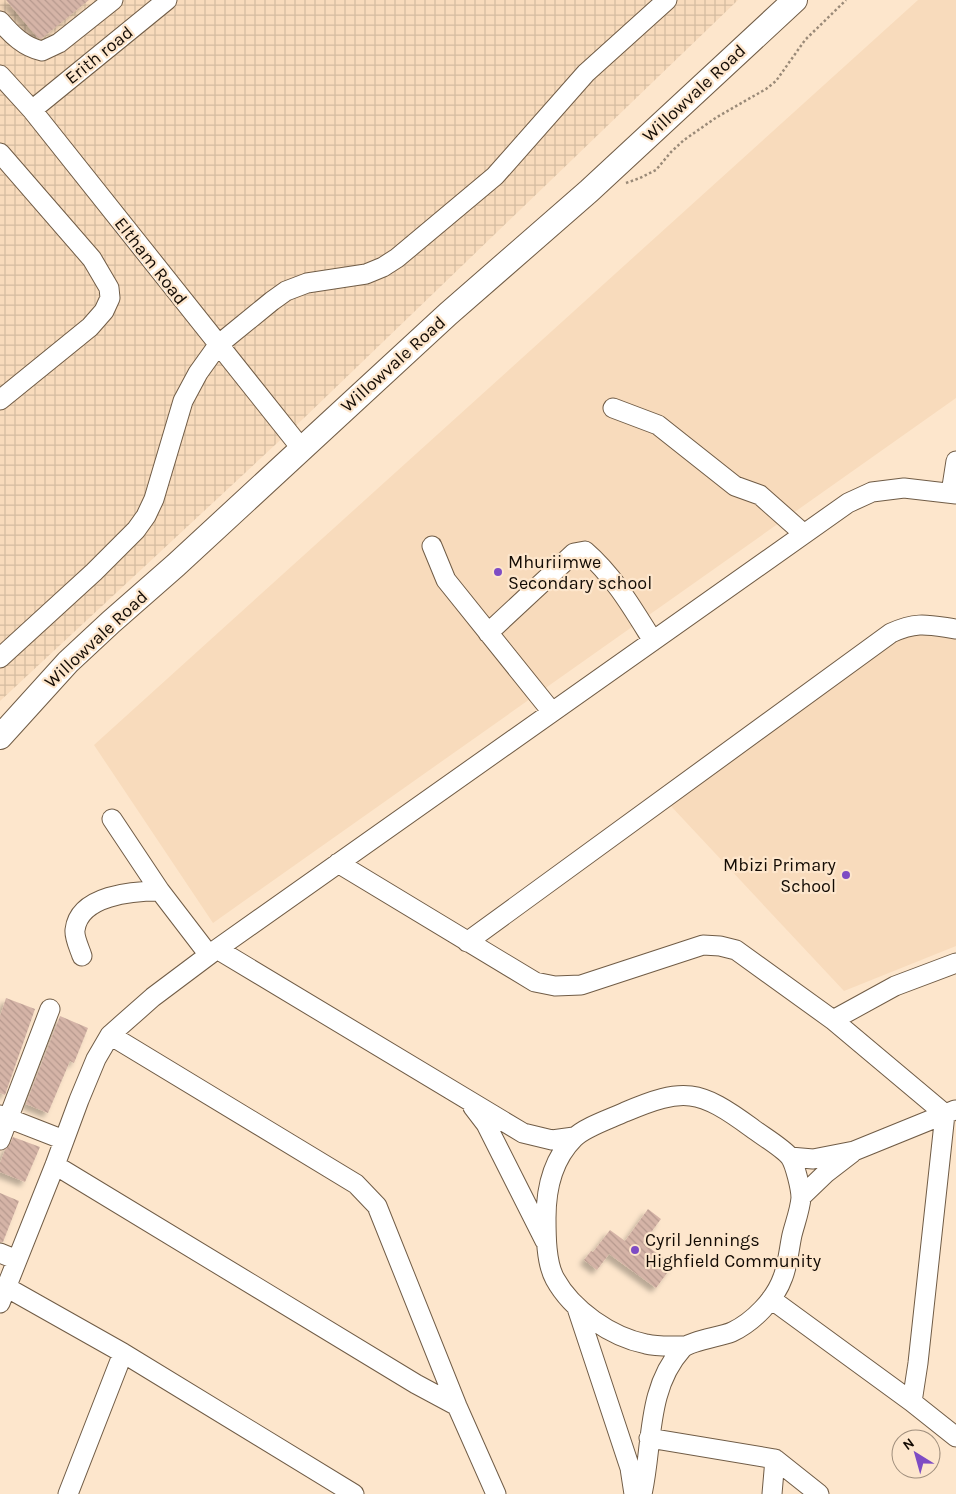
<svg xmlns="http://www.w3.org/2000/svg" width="956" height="1494" font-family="Karla,sans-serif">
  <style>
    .built { fill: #f8dbbc }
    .industrial { fill: url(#industrial-grid) }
    .building { fill: url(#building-back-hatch); filter: url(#shadow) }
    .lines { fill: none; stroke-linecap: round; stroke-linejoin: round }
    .minor-casing { stroke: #705c46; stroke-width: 21 }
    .major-casing { stroke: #705c46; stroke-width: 26 }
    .path { stroke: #9a8a78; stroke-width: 2.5; stroke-dasharray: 2.5 2.5; stroke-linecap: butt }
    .minor { stroke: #fff; stroke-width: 19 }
    .major { stroke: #fff; stroke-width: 24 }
    .poi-dot { fill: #7e4cc4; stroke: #fde6cc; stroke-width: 2 }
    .labels { text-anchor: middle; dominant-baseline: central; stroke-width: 4.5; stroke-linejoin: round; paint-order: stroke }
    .street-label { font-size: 18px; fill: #130b04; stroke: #fde6cc }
    .poi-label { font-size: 18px; fill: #130b04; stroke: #fde6cc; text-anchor: start }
  </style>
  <defs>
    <pattern id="industrial-grid" width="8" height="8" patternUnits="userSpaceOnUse" patternTransform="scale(1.25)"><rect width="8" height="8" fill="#f8dbbc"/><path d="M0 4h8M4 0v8" fill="none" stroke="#d4bba0"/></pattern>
    <pattern id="building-back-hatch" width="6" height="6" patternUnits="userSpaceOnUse" patternTransform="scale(1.25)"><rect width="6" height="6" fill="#d5b4a7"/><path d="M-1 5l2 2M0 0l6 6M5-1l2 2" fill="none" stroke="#b6998e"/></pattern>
    <filter id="shadow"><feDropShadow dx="-4.5" dy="4.5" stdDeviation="2.5" flood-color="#0004"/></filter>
  </defs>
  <rect width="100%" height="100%" fill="#fde6cc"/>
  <path class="built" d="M918 0H956V398L213 923 94 745Z
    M908 633 956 639V946L844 991 669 804Z"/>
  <path class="industrial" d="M0 0H738L304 418 0 701Z"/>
  <path class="building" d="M6 0H89L41 39 37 37Z
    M6 998 35 1009 5 1095 0 1093V1016Z
    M60 1016 88 1028 74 1063 70 1061 48 1113 26 1104Z
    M13 1137 40 1147 25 1182 0 1172V1163L5 1150 10 1144Z
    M0 1193 19 1201 3 1242H0Z
    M648 1209 661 1219 643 1243 673 1265 656 1288 609 1254 597 1270 584 1260 591 1251 593 1252 610 1230 625 1241Z"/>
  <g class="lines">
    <defs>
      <path id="minor" d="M0 21C12 35 24 47 42 51L59 43 113 0
        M0 75 32 110 301 448
        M32 110 167 0
        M0 153 92 259 109 288 110 298 104 311 90 327 0 400
        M613 408 658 425 735 486 760 495 804 534
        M951 493 956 461
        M432 546 446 580 552 712
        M488 633 574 553 585 551C614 576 633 609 653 641
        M0 658 94 572 136 530 146 516 154 499 183 401 198 373 218 345 272 301 286 291 307 283 366 274 383 267 397 258 495 176 586 73 667 0
        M112 819 160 891 209 955
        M338 863 535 982 555 986 581 985 703 945 720 946 736 950 833 1020 945 1114 918 1363 912 1402
        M467 942 891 633C918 621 928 625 956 629
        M217 949 523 1133 552 1140 574 1137
        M82 956C80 949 74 938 75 930 79 895 133 891 160 891
        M833 1020 895 986 956 963
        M110 1035 356 1184 377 1206 457 1406 496 1494
        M473 1107 486 1124 545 1241
        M0 1115 64 1140
        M0 1140 50 1009
        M790 1157 813 1159 854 1151 955 1110
        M55 1165 416 1384 457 1406
        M801 1197 826 1173 852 1153
        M0 1253 17 1260
        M6 1287 123 1353 354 1494
        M771 1299 912 1402 956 1437
        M0 1303 55 1165 79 1100 96 1059 110 1035 153 997 217 949 848 503 872 492 904 488 956 494
        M577 1308 630 1468 634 1494
        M649 1438 775 1459 819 1494
        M68 1494 123 1353
        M642 1494C653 1445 646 1389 682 1349 689 1341 720 1337 732 1332 753 1322 775 1300 783 1277 788 1264 789 1249 792 1235 795 1223 800 1210 801 1198 801 1189 795 1164 790 1157 783 1148 761 1135 752 1128 699 1089 684 1087 625 1112 610 1119 585 1127 574 1138 553 1159 546 1189 546 1218 546 1235 546 1263 555 1279 572 1310 611 1337 646 1344 657 1347 672 1346 684 1346
        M772 1494 775 1459"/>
      <path id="major" d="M0 737 68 662 111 622 176 565 448 314 589 191 795 0"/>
    </defs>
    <use href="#minor" class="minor-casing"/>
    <use href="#major" class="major-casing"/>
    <path class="path" d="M626 183 640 178 656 170 671 152 684 140 717 117 766 89 776 81 805 40 846 0"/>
    <use href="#minor" class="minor"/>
    <use href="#major" class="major"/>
  </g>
  <g class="poi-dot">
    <circle cx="498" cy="572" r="5"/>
    <circle cx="846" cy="875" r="5"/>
    <circle cx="635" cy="1250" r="5"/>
  </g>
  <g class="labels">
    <g class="street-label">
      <text transform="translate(99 55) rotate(-39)">Erith road</text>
      <text transform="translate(694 93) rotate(-43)">Willowvale Road</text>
      <text transform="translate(151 261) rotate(52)">Eltham Road</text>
      <text transform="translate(393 364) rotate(-42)">Willowvale Road</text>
      <text transform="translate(96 639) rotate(-43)">Willowvale Road</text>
    </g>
    <g class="poi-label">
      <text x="508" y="562">Mhuriimwe<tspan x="508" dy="21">Secondary school</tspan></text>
      <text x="836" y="865" text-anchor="end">Mbizi Primary<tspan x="836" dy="21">School</tspan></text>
      <text x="645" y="1240">Cyril Jennings<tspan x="645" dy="21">Highfield Community</tspan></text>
    </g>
  </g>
  <g transform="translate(916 1454) rotate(323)"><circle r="24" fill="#fde6cc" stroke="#9f8e7c"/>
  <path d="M0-4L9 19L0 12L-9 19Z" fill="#7e4cc4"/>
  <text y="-8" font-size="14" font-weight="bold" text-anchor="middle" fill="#130b04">N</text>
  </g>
</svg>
